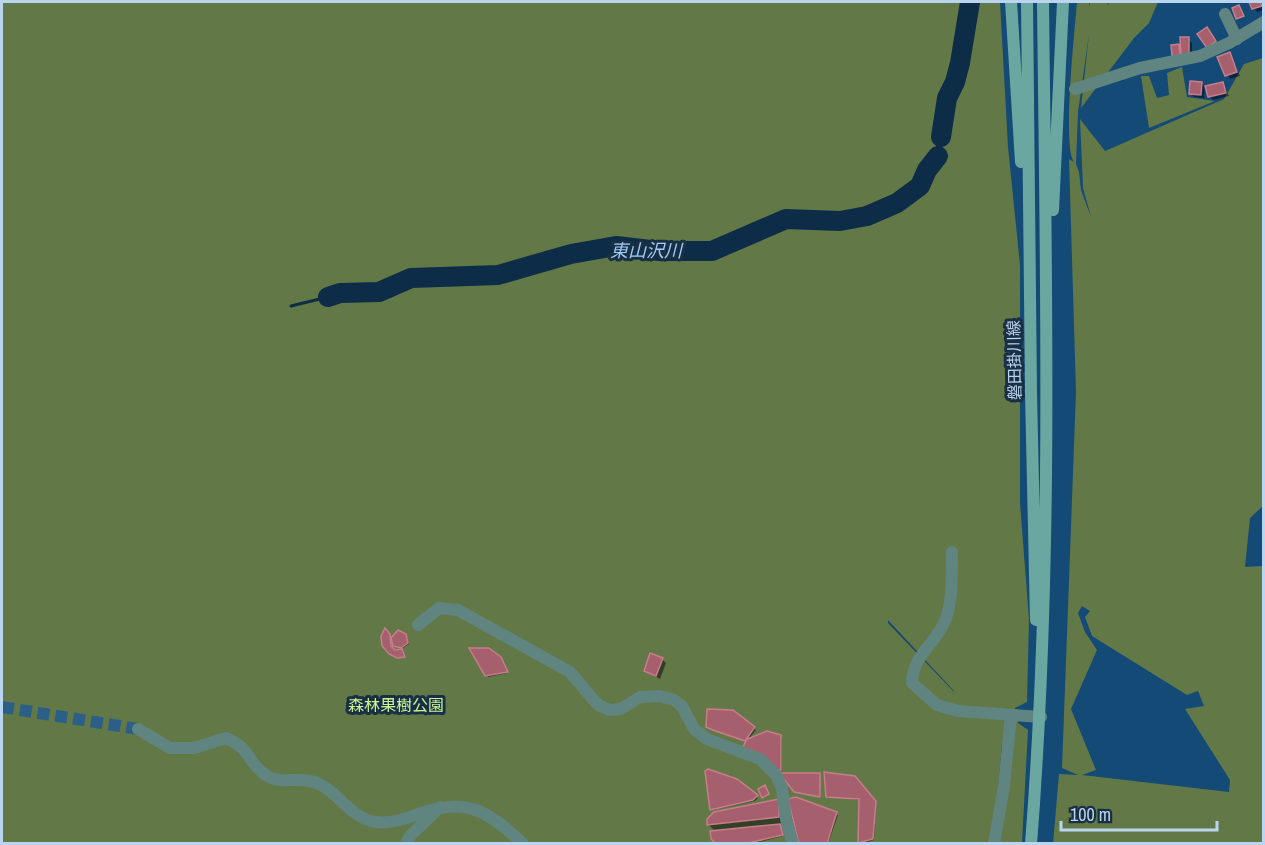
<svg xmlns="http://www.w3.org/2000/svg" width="1265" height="845" font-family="'Archivo Narrow','Noto Sans JP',sans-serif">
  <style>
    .green { fill: #637847; fill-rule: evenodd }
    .shadow { fill: #0007 }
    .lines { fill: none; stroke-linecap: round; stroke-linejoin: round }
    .stream { stroke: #0c2c47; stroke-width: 3 }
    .river { stroke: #0c2c47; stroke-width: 20 }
    .building { fill: #a65f6d; stroke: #c77d8b; stroke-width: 1.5 }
    .street-tunnel { stroke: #2c5f88; stroke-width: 12; stroke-dasharray: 12 6; stroke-linecap: butt }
    .street { stroke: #608581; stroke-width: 12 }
    .secondary { stroke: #6ba7a1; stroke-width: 12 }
    .labels { text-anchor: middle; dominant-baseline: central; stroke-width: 6; stroke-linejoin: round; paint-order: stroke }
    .street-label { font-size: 16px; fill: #bad5ef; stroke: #192f43 }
    .park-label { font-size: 16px; fill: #cbf593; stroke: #192f43 }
    .water-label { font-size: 18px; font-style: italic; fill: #9eccf9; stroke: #192f43 }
  </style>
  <rect width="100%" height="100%" fill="#134a76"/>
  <path class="green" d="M2 2H968L962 32 970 2H1000L1008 147 1020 265V503L1029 619 1027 702 1015 708 1014 715H1017L1018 723 1028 730 1022 843 2 844ZM888 620 954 691V692L888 623ZM1002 744H1008L997 801Z
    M1077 2H1089L1090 7V2H1109L1107 6 1110 2H1158L1149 23 1134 38 1081 108 1089 34 1078 112 1076 164 1079 172 1081 190 1091 217 1083 188 1080 119 1105 151 1224 99 1244 64 1263 58 1264 505 1250 518 1245 567 1263 566V843L1053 844 1059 774 1078 775 1062 768 1076 392 1069 159 1074 162C1062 147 1075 28 1077 2ZM1082 606 1090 611 1085 617 1092 636 1187 695 1198 691 1204 706 1185 709 1230 780 1229 792 1082 775 1096 770 1071 709 1097 650 1085 632 1078 613Z
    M1182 67 1187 97 1215 101 1149 128 1141 76H1149L1157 98 1169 95 1167 73Z"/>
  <path class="shadow" d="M1251 2H1261L1264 10 1257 12Z
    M1188 39 1192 43V59H1186L1181 53V56H1175L1179 46 1182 49Z
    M1229 54 1240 76 1230 79 1219 58Z
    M1201 83 1205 87 1204 98 1194 97 1190 93Z
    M1223 84 1229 96 1213 100 1209 96Z
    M385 631 391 640 398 632 407 637 409 644 403 648 391 642 392 649 402 651 406 658 392 655Z
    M662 659 666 663 660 679 645 671Z
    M502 660 508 673 488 677 487 675Z
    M732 711 756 730 747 741 782 738V771L747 742 709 728Z
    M819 775 821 798 795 791Z
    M855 778 876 804 874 840 862 844 860 842V800L827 796Z
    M736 780 758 798 755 801 713 810Z
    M790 800 838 815 828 844H801L791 821Z
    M779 801 785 823 777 824 783 836 753 844H718L716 832 709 825Z"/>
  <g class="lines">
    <path class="stream" d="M291 306 328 297"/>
    <path class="river" d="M941 137 947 98 955 82 960 63 970 2
      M328 297 340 293 379 292 411 278 498 275 571 254 616 246 659 251H712L786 219 840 221 867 216 897 203 920 186 927 170 938 156"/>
  </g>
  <path class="building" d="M1249 2H1260L1262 6 1252 9Z
    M1239 5 1244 16 1236 19 1232 8Z
    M1207 27 1216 41 1207 48 1197 34Z
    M1180 37H1189V55H1181Z
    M1179 44 1180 55 1172 56 1171 45Z
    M1230 52 1237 72 1225 76 1217 57Z
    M1190 81 1202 82 1201 95 1189 94Z
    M1223 82 1226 93 1208 97 1205 86Z
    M385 628 390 634 391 646 395 650 402 649 405 657 397 658 389 654 382 646 381 636Z
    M398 630 406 634 408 643 401 648 393 646 391 638Z
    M469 648H489L501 657 508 672 485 676Z
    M650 653 663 658 656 676 644 671Z
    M707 709 733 710 755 727 745 741 713 730 706 727Z
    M767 731 781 735V770L777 771 743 747 747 739Z
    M708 769 737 779 758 795 753 800 710 810 705 771Z
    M824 772 855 776 876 801 873 839 858 843 859 799 826 797Z
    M779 773H820V797L794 792Z
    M765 785 769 794 762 798 758 789Z
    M796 797 837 812 827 844H799L788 799Z
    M779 799V817L707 825V819L714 812Z
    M780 824 783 835 744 844H716L711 839 710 831Z"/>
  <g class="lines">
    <path class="street-tunnel" d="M2 707 138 729"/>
    <path class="street" d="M1225 14 1237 39
      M1075 89 1140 68 1200 56 1229 43 1264 22
      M952 552C951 575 954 601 944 623 934 645 912 657 912 683L937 705 958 711 1041 717
      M418 625 439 608 458 610 570 672 598 705 610 710 621 709 640 697 660 696 674 700 682 706 694 729 707 739 760 759 776 775 782 788 786 819 793 844
      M138 729 170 748H194L226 738C252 750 245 758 262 772 277 786 293 777 310 781 336 786 349 819 376 822 392 824 407 818 421 813 467 797 490 812 523 844
      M406 844 410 836 440 807
      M994 844 1004 786 1011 715"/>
    <path class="secondary" d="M1011 2 1021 162
      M1027 2 1031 392 1036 620
      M1053 210 1063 2
      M1031 844C1053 563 1046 282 1043 2"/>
  </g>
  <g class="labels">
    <g class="street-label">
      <text transform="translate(1014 360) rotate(-91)">磐田掛川線</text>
    </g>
    <g class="park-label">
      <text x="396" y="705">森林果樹公園</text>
    </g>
    <g class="water-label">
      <text x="646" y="250">東山沢川</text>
    </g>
  </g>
  <rect width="1265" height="845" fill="none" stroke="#bad5ef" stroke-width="6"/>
  <path d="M1061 821v9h156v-9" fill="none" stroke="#bad5ef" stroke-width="3"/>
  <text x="1070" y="821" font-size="18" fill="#bad5ef" stroke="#192f43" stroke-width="4.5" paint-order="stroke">100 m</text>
</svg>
